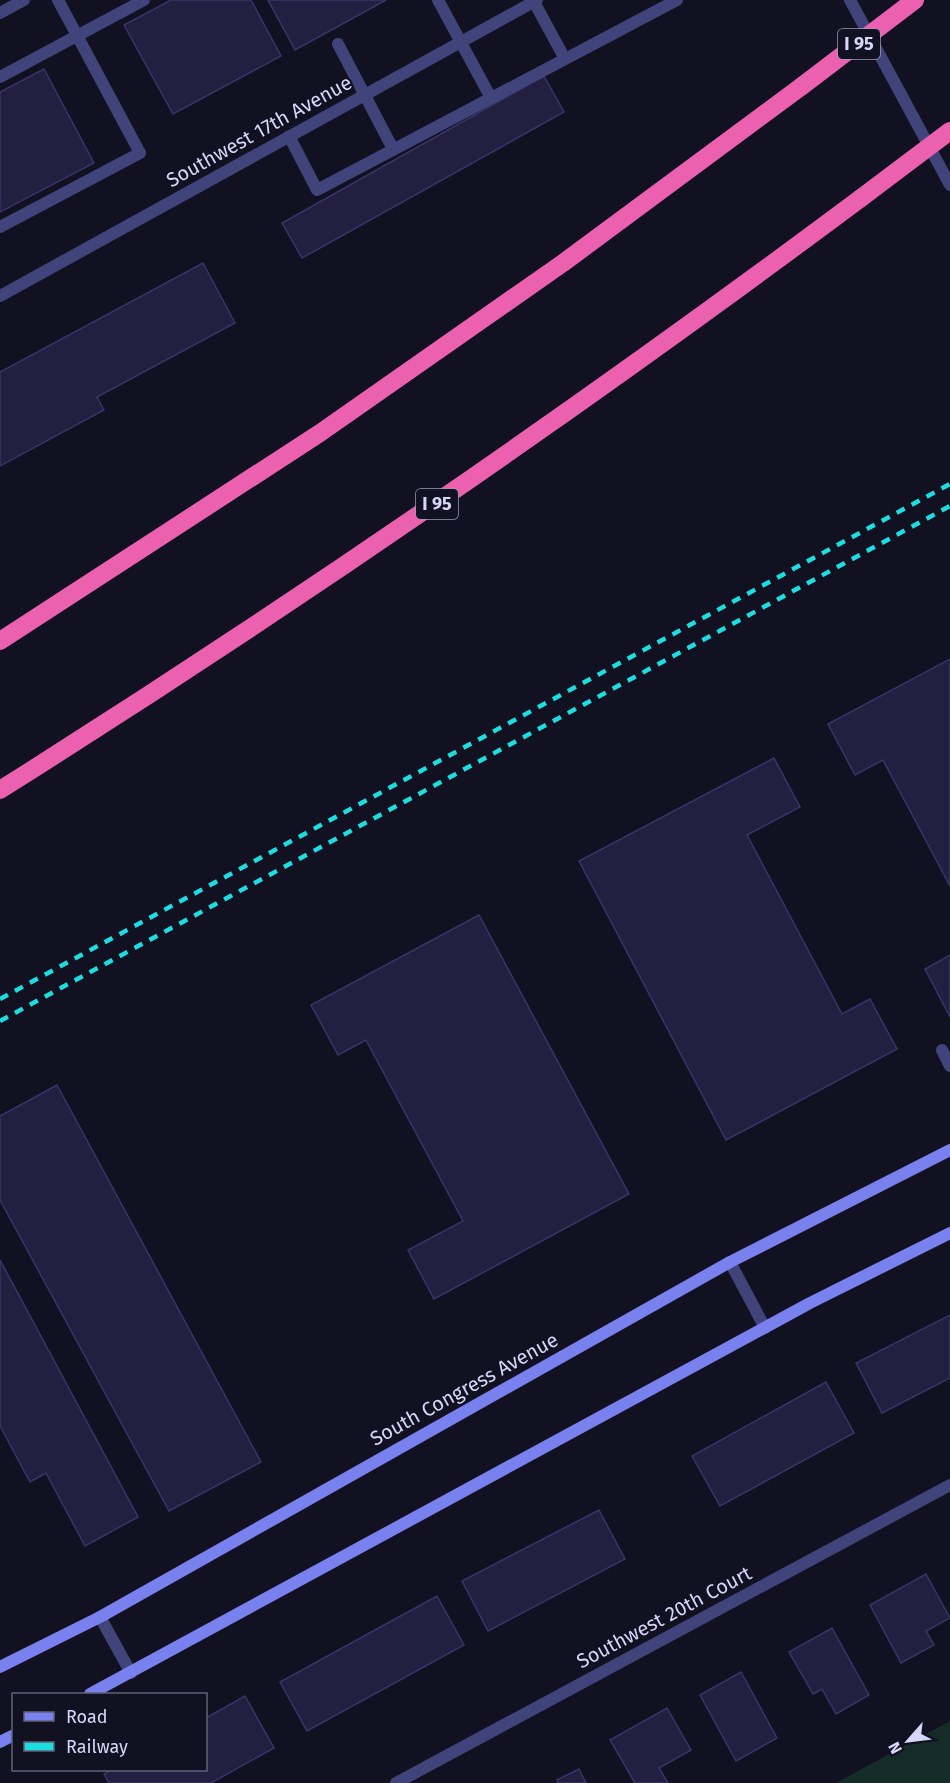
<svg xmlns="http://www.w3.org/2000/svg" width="950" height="1783" font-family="'Fira Sans',sans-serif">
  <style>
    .green { fill: #142b28 }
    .building { fill: #231f40; stroke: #3a3469; stroke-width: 1.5 }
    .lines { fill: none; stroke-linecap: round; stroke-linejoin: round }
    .service { stroke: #41447b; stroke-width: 12 }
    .minor { stroke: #41447b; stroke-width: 12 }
    .tertiary { stroke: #41447b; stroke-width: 12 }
    .secondary { stroke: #7981ee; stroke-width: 12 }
    .motorway { stroke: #eb60af; stroke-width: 18 }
    .rail { stroke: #1cdee0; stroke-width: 4.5; stroke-dasharray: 9 8; stroke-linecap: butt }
    .motorway-bridge { stroke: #eb60af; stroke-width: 18 }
    .labels { text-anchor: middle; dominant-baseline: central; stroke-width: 4.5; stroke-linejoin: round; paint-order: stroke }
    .shield { fill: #121122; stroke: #9c9bb9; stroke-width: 1.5 }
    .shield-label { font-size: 18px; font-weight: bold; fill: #d7d6fa }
    .street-label { font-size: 20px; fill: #d7d6fa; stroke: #121122 }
  </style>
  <rect width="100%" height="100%" fill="#121122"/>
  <path class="green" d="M950 1721V1783H836Z"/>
  <path class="building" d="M171 0H251L281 56 173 114 124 25Z
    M268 0H386L295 50Z
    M44 69 94 163 0 212V92Z
    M544 76 564 112 302 258 282 223Z
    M203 263 235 323 97 397 104 410 0 466V372Z
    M950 659V886L883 760 855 775 828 724Z
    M774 758 800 807 747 835 842 1014 870 999 897 1049 726 1140 579 861Z
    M479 915 629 1194 434 1299 408 1250 463 1221 366 1040 338 1055 311 1005Z
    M950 955V1017L925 969Z
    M57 1085 261 1462 169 1511 0 1200V1116Z
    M0 1260 138 1517 85 1546 46 1473 30 1482 0 1426Z
    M950 1315V1378L882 1413 856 1363Z
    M826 1382 854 1433 720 1506 692 1456Z
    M599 1510 625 1559 488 1631 462 1581Z
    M926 1574 950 1618 926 1631 934 1645 901 1663 870 1605Z
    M437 1596 464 1645 307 1731 280 1682Z
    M832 1628 869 1695 836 1714 822 1689 813 1694 789 1652Z
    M741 1672 777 1738 736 1761 700 1695Z
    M245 1696 274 1748 211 1783H109L104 1774 111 1770H206V1718Z
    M667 1708 691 1750 659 1768 668 1783H635L610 1740Z
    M579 1769 586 1783H558L557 1780Z"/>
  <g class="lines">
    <path class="service" d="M438 0 491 98
      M533 0 565 59
      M338 44 393 149
      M0 77 144 0
      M289 136 317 190 677 0
      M0 227 140 153 58 0
      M942 1050 950 1066"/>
    <path class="minor" d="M0 13 24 0
      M0 296 537 0
      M730 1262 765 1328
      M100 1617 131 1673
      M396 1783 950 1485"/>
    <path class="tertiary" d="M850 0 950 185"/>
    <path class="secondary" d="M0 1667 100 1617 730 1262 950 1150
      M90 1694 810 1303 950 1233
      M0 1742 14 1735"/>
    <path class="motorway" d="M0 641 320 433 563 263 802 86
      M0 790C295 604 581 407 861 198"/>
    <path class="rail" d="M0 999 950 484
      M0 1021 950 506"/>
    <path class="motorway-bridge" d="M802 86 915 0
      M861 198 950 131"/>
  </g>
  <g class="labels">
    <g class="shield">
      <rect x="838" y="29" width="42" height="30" rx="4.5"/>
      <rect x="416" y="489" width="42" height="30" rx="4.5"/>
    </g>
    <g class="shield-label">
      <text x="859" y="44">I 95</text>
      <text x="437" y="504">I 95</text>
    </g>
    <g class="street-label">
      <text transform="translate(259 131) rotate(-29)">Southwest 17th Avenue</text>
      <text transform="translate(464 1389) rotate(-29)">South Congress Avenue</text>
      <text transform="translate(664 1617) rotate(-28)">Southwest 20th Court</text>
    </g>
  </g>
  <rect x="12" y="1693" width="195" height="78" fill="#121122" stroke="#616078" stroke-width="1.5"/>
  <rect x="24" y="1712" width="30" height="9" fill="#7981ee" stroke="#616078" stroke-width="1.5"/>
  <text x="66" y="1723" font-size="18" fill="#d7d6fa">Road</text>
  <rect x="24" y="1742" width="30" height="9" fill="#1cdee0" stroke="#616078" stroke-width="1.5"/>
  <text x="66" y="1753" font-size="18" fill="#d7d6fa">Railway</text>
  <g transform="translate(908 1741) rotate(242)" stroke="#121122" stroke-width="4.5" paint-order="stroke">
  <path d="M0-4.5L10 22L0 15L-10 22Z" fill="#d7d6fa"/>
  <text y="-9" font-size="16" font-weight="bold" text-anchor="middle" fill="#d7d6fa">N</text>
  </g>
</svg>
